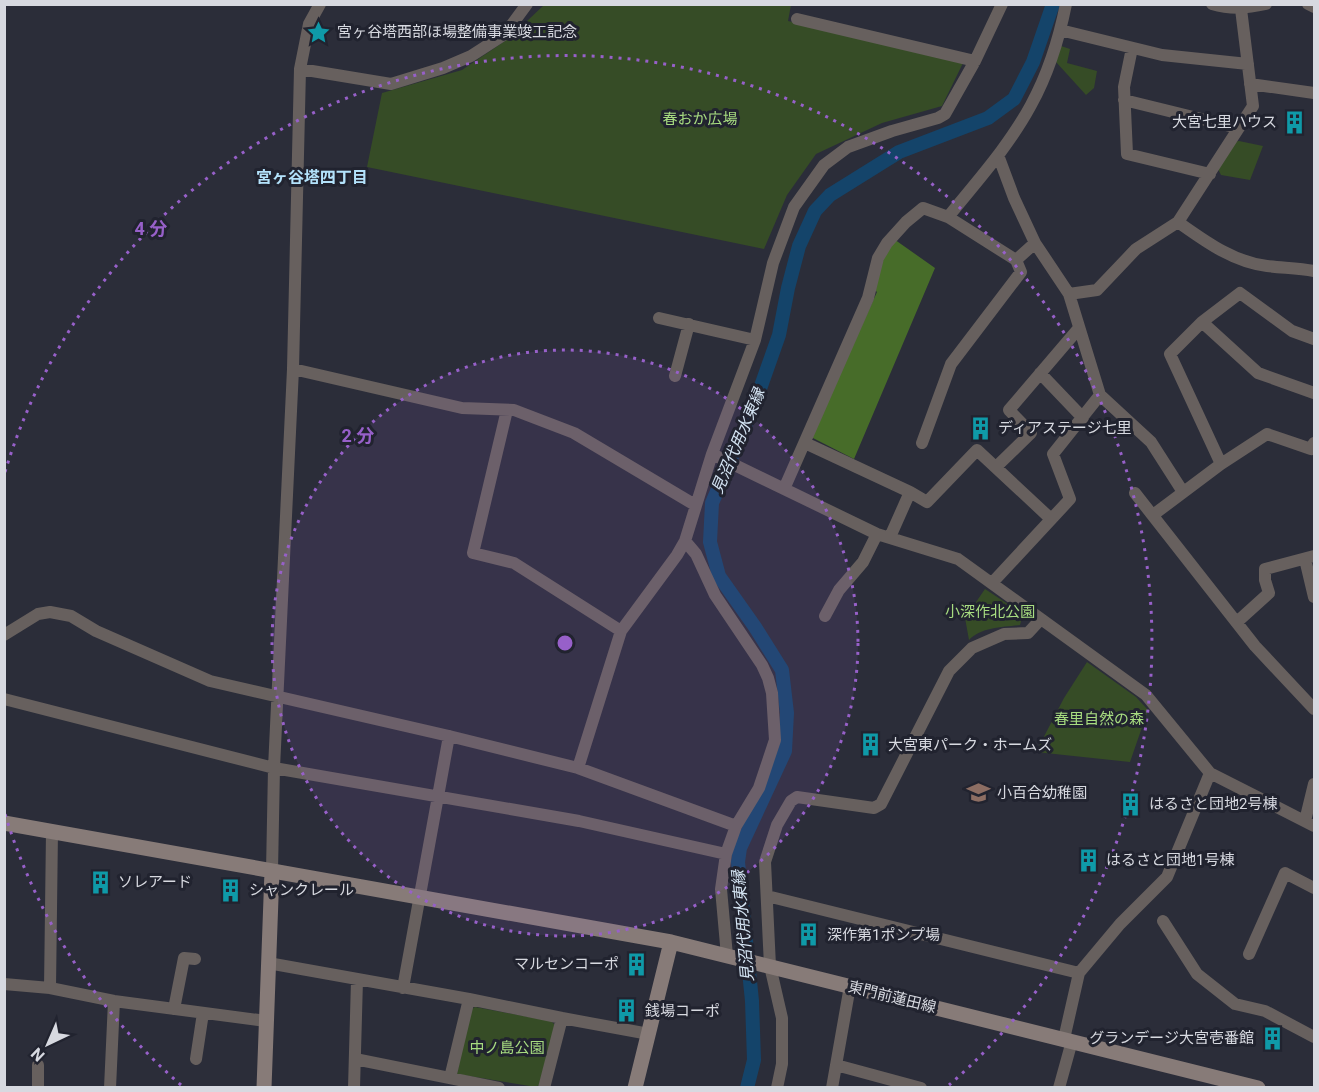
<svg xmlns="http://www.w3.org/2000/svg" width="1319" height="1092" font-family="Roboto,'Noto Sans JP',sans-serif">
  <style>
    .green { fill: #364c26 }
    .forest { fill: #476c29 }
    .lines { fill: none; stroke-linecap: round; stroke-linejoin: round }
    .canal { stroke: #14446a; stroke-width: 14 }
    .street { stroke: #67605e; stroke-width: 12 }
    .secondary { stroke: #877b78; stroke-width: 15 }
    .ring { fill: none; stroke: #9760c9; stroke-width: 3; stroke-dasharray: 3 6 }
    .labels { text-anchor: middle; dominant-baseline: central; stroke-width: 6; stroke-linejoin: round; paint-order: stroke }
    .poi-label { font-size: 15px; fill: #d7d9e0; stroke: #21232f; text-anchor: start }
    .park-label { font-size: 15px; fill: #a7dc80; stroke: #21232f }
    .street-label { font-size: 15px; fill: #d7d9e0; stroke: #21232f }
    .neighbourhood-label { font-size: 16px; font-weight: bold; fill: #b3e2fb; stroke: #21232f }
    .water-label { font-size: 16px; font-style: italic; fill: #d4e4f3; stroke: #21232f }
    .centre { fill: #9760c9; stroke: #21232f; stroke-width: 3 }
    .ring-label { font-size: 18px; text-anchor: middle; font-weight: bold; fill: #9760c9; stroke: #21232f; stroke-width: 6; stroke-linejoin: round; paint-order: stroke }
  </style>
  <rect width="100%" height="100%" fill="#2b2d39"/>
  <path class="green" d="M544 5H791L788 21 963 63 942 106 882 123 816 154 787 195 764 249 367 167 382 93 462 70 508 39Z
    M1061 46 1070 49 1067 63 1097 71 1094 88 1086 95 1056 62Z
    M1239 141 1263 146 1250 180 1221 175 1218 169 1234 142Z
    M985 589 1023 614 1020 625C1003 627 981 627 969 640L965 618Z
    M1087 662 1136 697 1148 710 1130 762 1036 752 1064 698Z
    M475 1007 551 1021 555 1025 539 1085 536 1087 457 1074 469 1011Z"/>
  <path class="forest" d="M891 237 935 268 854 459 811 437 877 292 872 287Z"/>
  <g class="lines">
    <path class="canal" d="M747 1088 754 1060 752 1001 738 862 740 848 785 751 787 713 782 670 755 627 719 576 710 542 712 503 755 403 779 335 788 288 799 246 815 211 830 195 899 152 988 118 1014 99 1033 62 1053 4"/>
    <path class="street" d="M1212 4C1232 10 1247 8 1266 4
      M1308 4 1314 7
      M797 19 975 61
      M1060 30 1162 55 1248 64
      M1132 48 1124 87 1127 154 1210 174
      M300 69 391 84 443 68 471 56 505 34 527 4
      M1250 84 1314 93
      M1124 100 1238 128
      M998 155 1014 198 1035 243 1069 294 1100 395 1151 442 1183 492
      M948 217C977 181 1009 146 1031 105 1048 74 1059 39 1066 4
      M1178 222C1205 241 1233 262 1267 266 1283 268 1298 268 1314 271
      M1016 260 1035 243
      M1069 294 1097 290 1136 249 1178 222 1253 106 1241 9
      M659 318 755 340
      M1202 322 1258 373 1314 393
      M293 369 462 408 514 410 574 433 695 505
      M1040 373 1083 418
      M675 376 689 324
      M507 410 473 553 514 563 621 631
      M805 443 910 492 927 502 977 450 1051 519
      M712 454 877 534 958 559 1146 695 1210 773 1314 826
      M1221 464 1170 354 1202 322 1240 293 1292 331 1314 339
      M996 467 1031 433 1009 410 1079 328
      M784 489 868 298 878 258 887 243 906 222 923 208 948 217 1016 260 1021 272 951 364 922 443
      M1135 493 1255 646 1314 709
      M1153 515 1221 464 1267 434 1311 449 1314 443
      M890 537 910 492
      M685 541 696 554 715 595 762 665 768 678 772 693 775 740 759 788 736 826 726 854 721 889 727 956
      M1305 559 1314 597
      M992 583 1070 499 1053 454 1100 395
      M825 616 839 590 863 562 877 534
      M1237 622 1269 593 1265 580V569L1314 556
      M4 635 38 614 50 612 71 616 96 631 210 681 449 736 578 768 736 826
      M4 699 274 768 579 821 726 854
      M578 768 621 631 677 555 685 541 712 454 755 340 773 263 794 207 824 165 848 147 892 131 938 118 945 114 975 61 1002 4
      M1305 821 1314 784
      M272 871 274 768 293 369 300 69 309 24 320 4
      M767 896 1079 973
      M1163 921 1197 974 1235 1004 1265 1011 1314 1037
      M1249 954 1285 873 1314 888
      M268 963 469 999 562 1018 544 1088
      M4 984 50 988 114 1001 266 1021
      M50 988 52 831
      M403 988 449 736
      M174 1009 184 958 195 959
      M562 1018 649 1034
      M1064 1039 1079 973 1120 924 1167 877 1210 773
      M196 1059 203 1013
      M355 1059 499 1088
      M836 1065 921 1088
      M450 1078 469 999
      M38 1088V1065
      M110 1088 114 1001
      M354 1088 357 980
      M777 1088 782 1064V1018L770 966 765 862 777 825 791 801 797 797 874 808 881 804 949 671 972 648 1004 634 1028 633 1040 620
      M832 1088 850 986
      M1059 1088 1072 1041"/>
    <path class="secondary" d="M4 823 671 942
      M264 1088 272 871
      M635 1088 671 942 1258 1088"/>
  </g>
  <circle cx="565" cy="643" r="293" fill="#9760c9" fill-opacity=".12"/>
  <g class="ring">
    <circle cx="565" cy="643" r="293"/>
    <path d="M181 1085A586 586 0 0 1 5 814M5 472A586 586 0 1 1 949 1085"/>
  </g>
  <defs>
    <symbol id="sight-bare" viewBox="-9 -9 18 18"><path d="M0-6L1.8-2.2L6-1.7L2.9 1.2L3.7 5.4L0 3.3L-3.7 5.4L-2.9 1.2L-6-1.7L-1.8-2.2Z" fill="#0f9aa8" stroke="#21232f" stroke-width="2.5" paint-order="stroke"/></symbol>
    <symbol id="building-bare" viewBox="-9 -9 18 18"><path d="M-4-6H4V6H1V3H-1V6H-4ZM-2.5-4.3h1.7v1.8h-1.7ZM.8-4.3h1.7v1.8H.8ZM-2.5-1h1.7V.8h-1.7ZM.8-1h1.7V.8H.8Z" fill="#0f9aa8" stroke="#21232f" stroke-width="2.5" paint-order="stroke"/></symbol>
    <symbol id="school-bare" viewBox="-9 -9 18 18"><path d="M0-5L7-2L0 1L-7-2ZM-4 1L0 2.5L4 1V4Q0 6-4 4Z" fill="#8d6e63" stroke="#21232f" stroke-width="2.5" paint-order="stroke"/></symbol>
  </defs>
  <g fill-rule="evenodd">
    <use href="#sight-bare" x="302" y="16" width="33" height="33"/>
    <use href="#building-bare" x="1278" y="106" width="33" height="33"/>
    <use href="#building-bare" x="964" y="412" width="33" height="33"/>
    <use href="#building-bare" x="854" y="728" width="33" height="33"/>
    <use href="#school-bare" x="962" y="776" width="33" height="33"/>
    <use href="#building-bare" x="1114" y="788" width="33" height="33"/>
    <use href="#building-bare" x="1072" y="844" width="33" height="33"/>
    <use href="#building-bare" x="84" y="866" width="33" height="33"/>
    <use href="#building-bare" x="214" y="874" width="33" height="33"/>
    <use href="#building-bare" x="792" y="918" width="33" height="33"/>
    <use href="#building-bare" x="620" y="948" width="33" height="33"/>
    <use href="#building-bare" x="610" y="994" width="33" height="33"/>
    <use href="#building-bare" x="1256" y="1022" width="33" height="33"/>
  </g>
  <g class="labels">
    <g class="poi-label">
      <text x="337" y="32">宮ヶ谷塔西部ほ場整備事業竣工記念</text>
      <text x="1277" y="122" text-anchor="end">大宮七里ハウス</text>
      <text x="998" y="428">ディアステージ七里</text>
      <text x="888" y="745">大宮東パーク・ホームズ</text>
      <text x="997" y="793">小百合幼稚園</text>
      <text x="1149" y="804">はるさと団地2号棟</text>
      <text x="1106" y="860">はるさと団地1号棟</text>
      <text x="118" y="882">ソレアード</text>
      <text x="249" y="890">シャンクレール</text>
      <text x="827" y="935">深作第1ポンプ場</text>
      <text x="619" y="964" text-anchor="end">マルセンコーポ</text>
      <text x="645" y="1011">銭場コーポ</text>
      <text x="1254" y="1038" text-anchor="end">グランデージ大宮壱番館</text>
    </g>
    <g class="park-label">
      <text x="700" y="119">春おか広場</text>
      <text x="990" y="612">小深作北公園</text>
      <text x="1099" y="719">春里自然の森</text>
      <text x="507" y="1048">中ノ島公園</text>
    </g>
    <g class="street-label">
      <text transform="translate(892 997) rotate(14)">東門前蓮田線</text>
    </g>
    <g class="neighbourhood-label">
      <text x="312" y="177">宮ヶ谷塔四丁目</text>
    </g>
    <g class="water-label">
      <text transform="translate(738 441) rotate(-67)">見沼代用水東縁</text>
      <text transform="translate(743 926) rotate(-95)">見沼代用水東縁</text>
    </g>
  </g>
  <circle cx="565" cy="643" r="9" class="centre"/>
  <g class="ring-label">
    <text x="151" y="235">4 分</text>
    <text x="358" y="442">2 分</text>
  </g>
  <rect width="1319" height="1092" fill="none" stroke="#d7d9e0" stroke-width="12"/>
  <g transform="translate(48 1044) rotate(224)" stroke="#21232f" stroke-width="4.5" paint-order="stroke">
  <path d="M0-4.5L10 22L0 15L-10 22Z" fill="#d7d9e0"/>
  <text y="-9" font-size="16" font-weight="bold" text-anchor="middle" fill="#d7d9e0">N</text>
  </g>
</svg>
